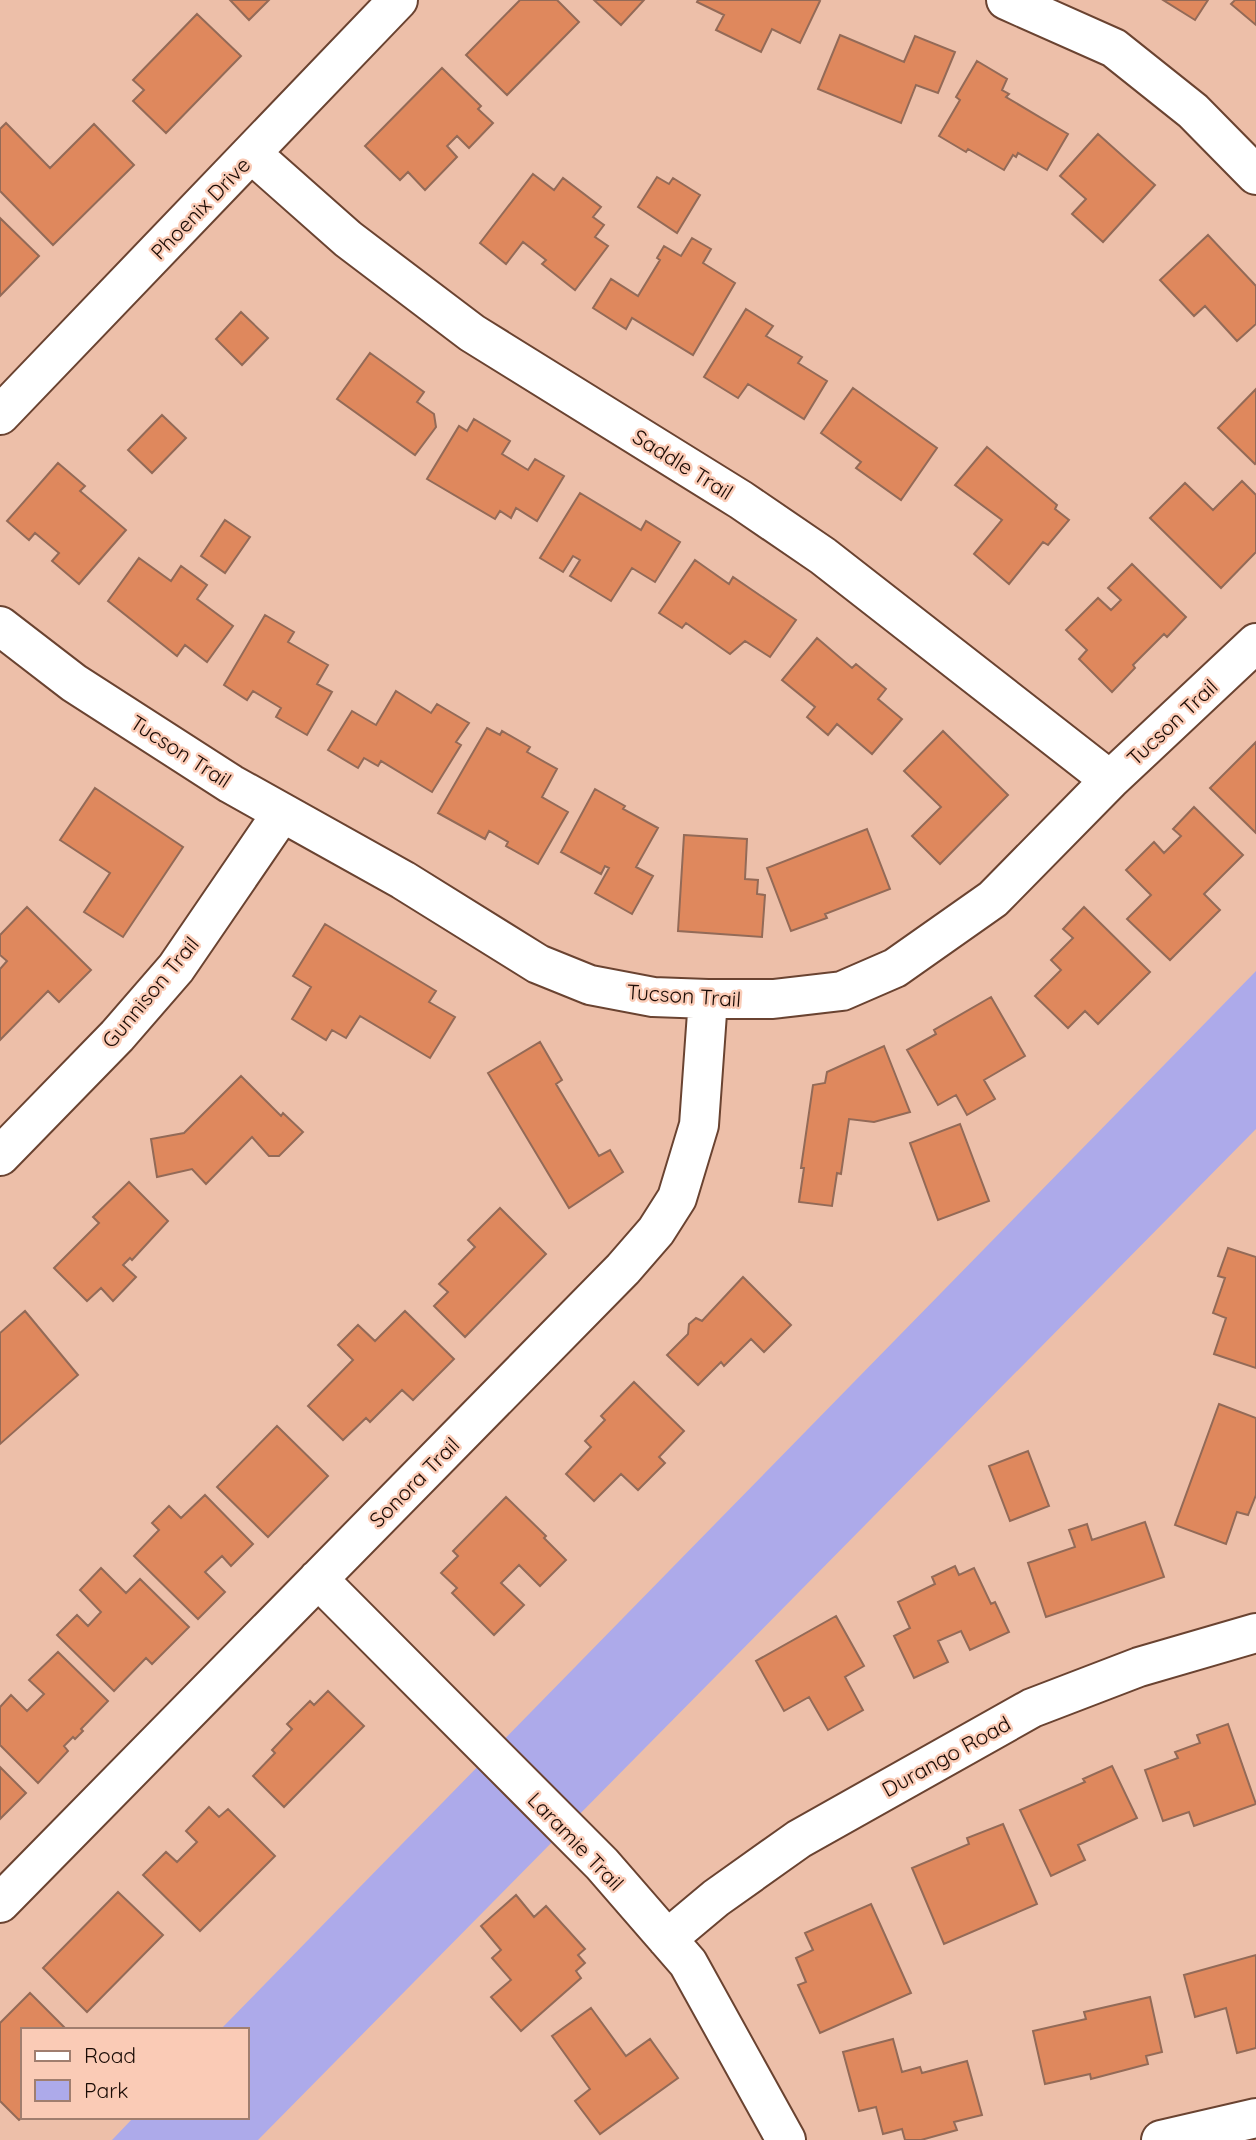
<svg xmlns="http://www.w3.org/2000/svg" width="1256" height="2140" font-family="Quicksand,sans-serif">
  <style>
    .green { fill: #adaaea }
    .building { fill: #df885d; stroke: #936a57; stroke-width: 2 }
    .lines { fill: none; stroke-linecap: round; stroke-linejoin: round }
    .street-casing { stroke: #6a4331; stroke-width: 42 }
    .street { stroke: #fff; stroke-width: 38 }
    .labels { text-anchor: middle; dominant-baseline: central; stroke-width: 5; stroke-linejoin: round; paint-order: stroke }
    .street-label { font-size: 21px; fill: #190a04; stroke: #facbb6 }
  </style>
  <rect width="100%" height="100%" fill="#edbfa9"/>
  <path class="green" d="M1256 971V1129L258 2140H112L134 2117H247V2030H220Z"/>
  <path class="building" d="M230 0H269L249 20Z
    M520 0H557L579 22 507 95 466 55Z
    M594 0H644L621 25Z
    M698 0H818L820 1 800 43 772 29 761 52 716 30 724 15 697 2Z
    M1163 0H1208L1195 20Z
    M1235 0H1256V25L1231 4Z
    M197 14 241 56 166 133 133 101 144 90 133 80Z
    M840 35 904 62 915 36 955 52 938 93 916 85 901 123 818 89Z
    M977 61 1007 79 1002 90 1009 94 1006 97 1068 134 1047 170 1018 153 1016 157 1013 155 1004 170 968 149 966 152 939 136 960 100 956 97Z
    M442 68 481 106 478 109 493 123 469 148 457 136 447 146 457 157 425 190 408 172 400 180 365 146Z
    M6 123 50 168 94 124 134 165 53 245 0 191V129Z
    M1098 134 1155 185 1103 242 1072 214 1086 199 1060 176Z
    M533 174 554 190 563 178 601 207 593 217 604 225 595 237 608 246 575 290 542 264 546 260 523 242 506 264 480 243Z
    M657 177 669 184 673 178 700 195 677 233 638 207Z
    M0 218 39 256 0 296Z
    M1208 235 1256 286V324L1237 341 1205 306 1194 316 1160 280Z
    M692 238 711 249 703 263 735 283 693 355 632 318 626 329 593 308 611 279 638 296 660 260 657 258 664 246 681 256Z
    M746 309 773 326 766 336 802 357 798 363 827 381 804 419 748 384 738 398 704 377Z
    M241 312 268 338 242 365 216 339Z
    M370 353 424 392 417 402 434 414 436 427 415 455 337 399Z
    M853 388 937 448 901 500 856 468 861 462 821 433Z
    M1256 389V463L1255 464 1218 428Z
    M162 415 186 438 152 473 128 450Z
    M474 419 510 441 502 454 528 470 535 459 564 476 537 521 516 508 511 518 500 511 495 519 427 479 459 426 467 431Z
    M987 447 1057 505 1055 509 1069 520 1048 545 1043 542 1009 584 974 554 1002 520 955 485Z
    M58 463 85 486 80 491 126 530 79 584 52 561 59 553 35 533 29 540 7 521Z
    M1242 481 1256 495V552L1221 588 1150 518 1185 483 1213 510Z
    M580 493 641 530 646 521 680 542 655 582 632 568 611 601 570 576 580 560 573 556 563 572 540 558Z
    M225 520 250 537 225 573 201 556Z
    M139 558 171 581 181 566 207 585 197 599 233 626 207 662 185 645 177 656 108 601Z
    M695 560 729 584 733 577 796 620 770 657 745 641 730 654 686 623 682 628 659 613Z
    M1132 564 1186 617 1167 637 1164 634 1133 665 1135 668 1112 692 1079 659 1087 650 1066 630 1098 598 1111 610 1121 600 1108 588Z
    M265 615 294 632 288 642 328 665 317 684 332 692 307 735 276 717 281 708 253 691 247 700 224 685Z
    M817 638 852 668 856 664 886 689 878 699 902 719 872 754 837 724 828 735 807 717 815 707 782 680Z
    M396 691 431 713 437 704 469 723 456 742 461 745 432 792 381 761 378 766 364 758 358 768 328 750 352 711 376 725Z
    M487 728 500 735 502 731 530 747 527 752 557 769 542 797 568 812 538 864 506 846 508 842 489 831 485 839 438 813Z
    M943 731 1008 795 940 864 912 836 941 807 904 771Z
    M1256 742V833L1210 788Z
    M95 788 183 847 123 937 84 912 110 873 60 840Z
    M595 789 625 806 623 809 658 828 636 867 653 876 632 914 595 893 609 868 605 866 601 874 561 852Z
    M1194 807 1243 855 1204 894 1220 910 1170 960 1127 919 1151 895 1126 870 1154 842 1164 853 1181 836 1173 829Z
    M867 829 890 889 825 914 827 918 791 931 767 868Z
    M684 835 747 839 745 879 758 880 757 894 765 895 762 937 678 931Z
    M27 907 91 970 59 1002 48 991 0 1040V969L7 961 0 955V935Z
    M1084 907 1150 972 1098 1024 1085 1011 1068 1028 1035 996 1061 970 1051 960 1073 938 1063 929Z
    M325 924 436 991 429 1002 455 1017 430 1058 360 1016 346 1038 332 1030 326 1040 292 1019 311 987 293 976Z
    M991 997 1025 1056 984 1080 995 1099 967 1115 956 1095 938 1105 907 1050 936 1034 934 1030Z
    M540 1042 562 1080 556 1084 599 1156 610 1150 623 1172 569 1208 488 1073Z
    M884 1046 910 1112 874 1122 849 1119 841 1174 837 1173 832 1206 799 1202 804 1168H801L813 1085 825 1083 827 1072Z
    M241 1076 281 1116 283 1113 303 1132 279 1156H269L252 1137 206 1184 192 1169 157 1177 151 1139 184 1133Z
    M960 1124 989 1201 938 1220 910 1143Z
    M129 1182 168 1221 132 1260 130 1258 123 1265 136 1277 113 1301 101 1288 87 1301 54 1268 99 1223 93 1217Z
    M500 1208 546 1254 465 1337 434 1306 448 1292 439 1284 475 1247 468 1240Z
    M1228 1248 1256 1257V1368L1214 1354 1226 1318 1213 1313 1225 1278 1218 1276Z
    M743 1277 791 1325 764 1352 751 1339 724 1366 721 1362 698 1385 667 1355 688 1334 689 1324 696 1318 702 1321Z
    M25 1311 78 1375 0 1444V1333Z
    M405 1311 454 1359 413 1400 402 1390 370 1422 366 1418 343 1440 308 1406 353 1360 338 1345 358 1325 375 1341Z
    M634 1382 684 1431 659 1457 665 1463 638 1490 621 1474 594 1501 566 1474 591 1447 585 1441 605 1420 601 1416Z
    M1219 1404 1256 1418V1495L1248 1515 1237 1512 1226 1544 1175 1525Z
    M277 1426 328 1476 268 1537 217 1487Z
    M1028 1451 1049 1506 1010 1521 989 1466Z
    M205 1495 253 1544 231 1566 222 1556 205 1572 225 1592 198 1619 134 1556 159 1530 152 1523 169 1506 181 1518Z
    M506 1497 546 1536 544 1538 566 1560 540 1586 519 1565 501 1583 524 1605 494 1635 452 1593 457 1588 441 1573 458 1556 453 1551Z
    M1145 1522 1164 1577 1046 1617 1028 1563 1075 1547 1069 1530 1087 1524 1092 1540Z
    M955 1566 959 1575 974 1568 991 1604 995 1602 1009 1632 970 1650 961 1631 938 1641 948 1662 914 1678 894 1636 910 1628 898 1602 935 1584 932 1577Z
    M101 1568 126 1593 140 1579 189 1627 152 1664 146 1658 114 1691 57 1635 77 1615 88 1626 101 1612 80 1590Z
    M836 1616 864 1666 845 1677 863 1710 828 1730 809 1697 784 1711 756 1661Z
    M58 1652 108 1701 81 1729 83 1731 75 1739 73 1737 64 1746 68 1751 38 1783 0 1745V1707L11 1695 27 1711 44 1694 29 1680Z
    M328 1691 364 1726 284 1807 253 1776 275 1753 272 1750 292 1729 287 1724 310 1701 314 1705Z
    M1228 1724 1256 1804 1194 1826 1189 1812 1163 1821 1145 1770 1178 1758 1175 1752 1200 1743 1197 1735Z
    M1112 1766 1137 1818 1078 1845 1085 1860 1051 1876 1020 1810 1085 1782 1083 1779Z
    M0 1767 26 1793 0 1819Z
    M209 1807 219 1817 228 1809 275 1856 200 1931 143 1875 166 1852 177 1862 197 1842 186 1831Z
    M1003 1824 1037 1904 944 1944 912 1868 969 1844 967 1838Z
    M118 1892 163 1935 87 2012 43 1968Z
    M516 1895 534 1917 546 1906 585 1949 578 1955 585 1963 576 1971 581 1978 521 2031 491 1997 511 1980 492 1958 501 1950 481 1926Z
    M871 1904 911 1993 820 2033 798 1985 806 1982 796 1958 813 1950 805 1933Z
    M1256 1955V2048L1237 2053 1226 2008 1195 2017 1184 1975Z
    M30 1993 67 2030H23V2117L19 2120 0 2101V2023Z
    M1150 1997 1162 2052 1146 2056 1148 2064 1091 2079 1090 2074 1045 2084 1033 2031 1086 2019 1084 2012Z
    M591 2008 626 2056 650 2039 678 2078 600 2134 575 2101 590 2089 552 2036Z
    M893 2039 902 2072 920 2067 922 2073 967 2061 982 2115 954 2122 957 2130 921 2140H905L902 2129 883 2134 876 2107 859 2111 843 2052Z"/>
  <g class="lines">
    <defs>
      <path id="street" d="M1006 0 1114 48 1193 111 1256 175
        M252 154 348 239 472 333 741 500 823 556 1110 780
        M0 415 398 0
        M0 626 74 683 231 784 403 880 538 964 590 985 653 997 708 999H773L842 991 895 968 993 899 1110 780 1256 643
        M0 1156 117 1036 176 968 282 813
        M318 1579 602 1864 688 1963 786 2140
        M0 1903 623 1269 656 1231 677 1198 699 1125 708 999
        M667 1939 716 1898 799 1839 1032 1708 1139 1667 1256 1633
        M1161 2140 1256 2118"/>
    </defs>
    <use href="#street" class="street-casing"/>
    <use href="#street" class="street"/>
  </g>
  <g class="labels">
    <g class="street-label">
      <text transform="translate(200 208) rotate(-46)">Phoenix Drive</text>
      <text transform="translate(683 464) rotate(32)">Saddle Trail</text>
      <text transform="translate(1172 722) rotate(-43)">Tucson Trail</text>
      <text transform="translate(181 751) rotate(33)">Tucson Trail</text>
      <text transform="translate(150 992) rotate(-50)">Gunnison Trail</text>
      <text transform="translate(684 995) rotate(4)">Tucson Trail</text>
      <text transform="translate(414 1482) rotate(-45)">Sonora Trail</text>
      <text transform="translate(946 1756) rotate(-29)">Durango Road</text>
      <text transform="translate(576 1841) rotate(46)">Laramie Trail</text>
    </g>
  </g>
  <rect x="21" y="2028" width="228" height="91" fill="#facbb6" stroke="#a07e6f" stroke-width="2"/>
  <rect x="35" y="2051" width="35" height="10" fill="#ffffff" stroke="#a07e6f" stroke-width="2"/>
  <text x="84" y="2063" font-size="21" fill="#190a04">Road</text>
  <rect x="35" y="2080" width="35" height="21" fill="#adaaea" stroke="#a07e6f" stroke-width="2"/>
  <text x="84" y="2098" font-size="21" fill="#190a04">Park</text>
</svg>
